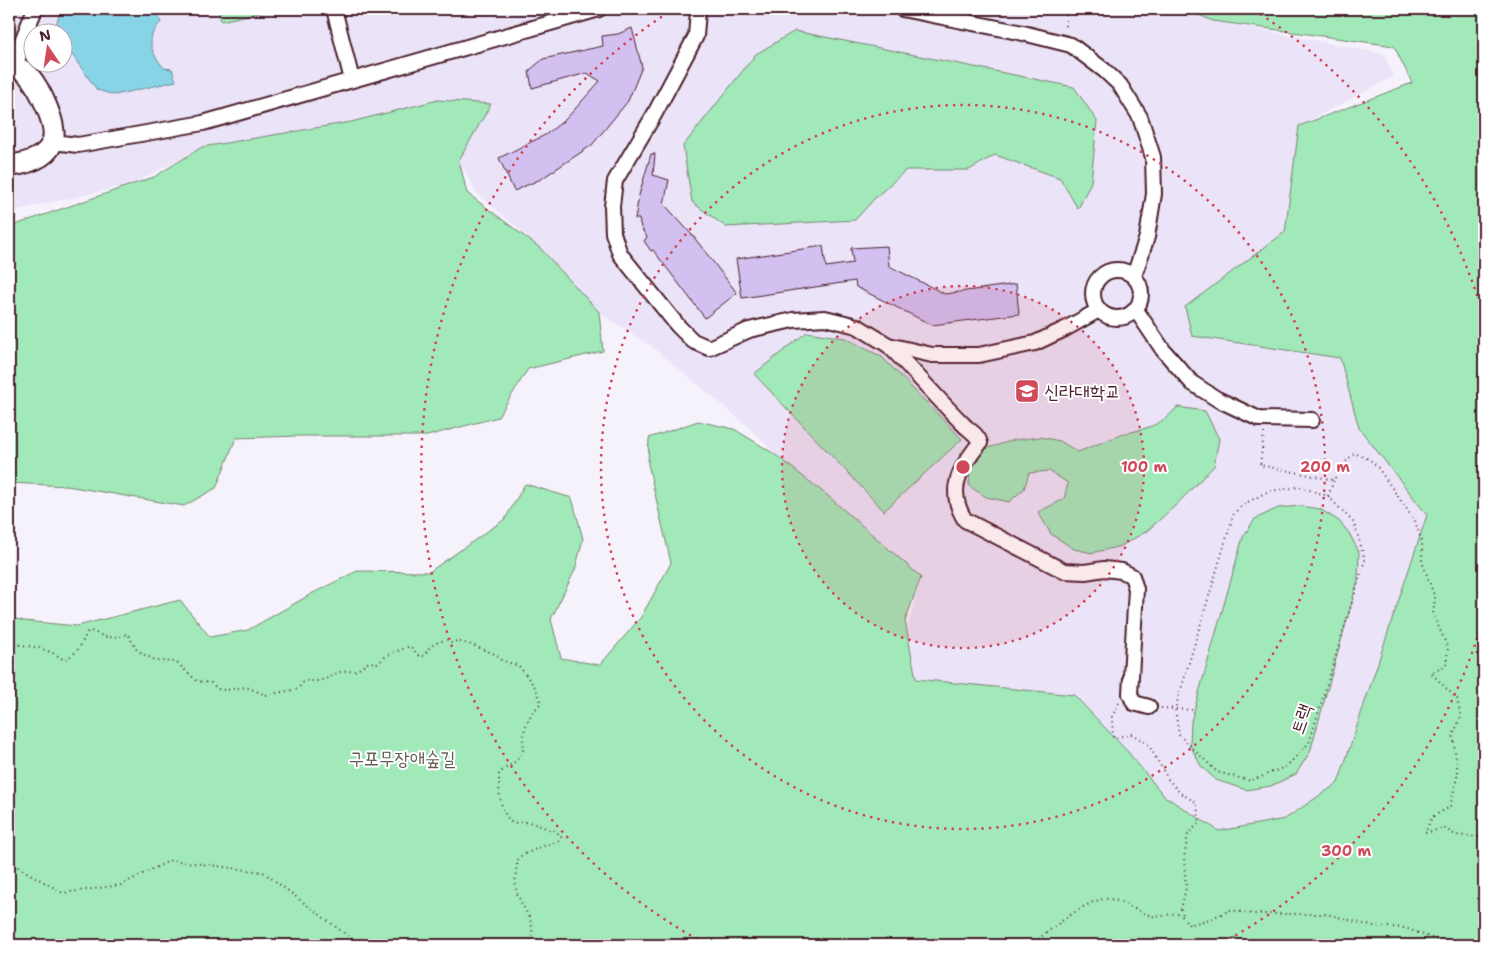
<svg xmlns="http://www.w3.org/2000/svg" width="1493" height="954" font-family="'Shantell Sans','Poor Story',sans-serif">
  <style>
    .built { fill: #ebe3f8; fill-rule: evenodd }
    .green { fill: #a1e9b8; stroke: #768472 }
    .water { fill: #87d4e6; stroke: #6f8c9b }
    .building { fill: #d2c0f0; stroke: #4a1f2b }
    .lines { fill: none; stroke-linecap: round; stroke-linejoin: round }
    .street-casing { stroke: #4a1f2b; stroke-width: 18 }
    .secondary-casing { stroke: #4a1f2b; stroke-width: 24 }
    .path { stroke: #4a1f2b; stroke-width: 2; stroke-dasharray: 1 4; stroke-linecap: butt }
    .street { stroke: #fff; stroke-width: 14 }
    .secondary { stroke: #fff; stroke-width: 20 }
    .ring { fill: none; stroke: #d1495b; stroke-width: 2.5; stroke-dasharray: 2.5 5 }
    .labels { text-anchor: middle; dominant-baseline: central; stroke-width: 4; stroke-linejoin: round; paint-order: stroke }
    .poi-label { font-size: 19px; fill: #4a1f2b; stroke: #fff; text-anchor: start }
    .street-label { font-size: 19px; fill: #4a1f2b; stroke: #fff }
    .park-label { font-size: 19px; fill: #645c55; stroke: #fff }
    .centre { fill: #d1495b; stroke: #fff; stroke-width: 2.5 }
    .ring-label { font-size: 15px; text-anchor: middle; font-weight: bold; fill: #d1495b; stroke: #fff; stroke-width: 4; stroke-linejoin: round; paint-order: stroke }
  </style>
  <rect width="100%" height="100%" fill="#f6f2fc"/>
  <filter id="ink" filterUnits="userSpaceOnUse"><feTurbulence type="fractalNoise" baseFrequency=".02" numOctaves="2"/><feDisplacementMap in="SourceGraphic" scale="10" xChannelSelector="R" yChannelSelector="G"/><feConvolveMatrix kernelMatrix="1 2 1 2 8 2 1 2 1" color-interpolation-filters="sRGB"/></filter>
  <g filter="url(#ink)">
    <path class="built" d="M9 9H1191L1225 23 1385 54 1393 77 1299 126 1285 232 1185 307 1192 336 1340 358 1359 428 1427 515 1338 783 1285 819 1219 831 1164 796 1128 752 1074 695 916 679 907 632 921 577 782 460 744 423 651 346 599 312 540 248 476 192 459 160 490 104 438 100 351 122 202 147 133 184 9 212ZM32 32H62V62H32Z"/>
    <path class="green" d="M218 9H276L221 21Z
      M1185 9H1484V945H9V617L24 621 77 626 180 600 210 637 248 630 313 593 357 571 429 572 505 519 525 484 572 498 583 539 575 570 551 619 561 658 600 665 641 617 671 563 648 464 649 438 698 421 734 429 773 453 828 496 921 577 905 621 916 679 1074 695 1128 752 1164 796 1219 831 1285 819 1338 783 1427 515 1359 428 1340 358 1192 336 1185 307 1285 232 1299 126 1412 83 1394 46 1213 21Z
      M795 31 1074 87 1097 121 1091 182 1078 209 1060 178 995 155 969 170H906L875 198 855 220 726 227 692 202 683 146 756 54Z
      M438 100 491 104 459 160 467 193 540 248 599 312 603 351 528 369 498 417 427 436H299L236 438 216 488 184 506 67 486 9 483V227L154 177 202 147 351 122Z
      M807 332 845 338 882 357 962 439 884 511 754 374Z
      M1177 407 1205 411 1219 439 1214 466 1176 505 1147 531 1121 546 1092 553 1074 549 1051 534 1038 512 1064 499 1068 483 1049 471 1029 473 1024 489 1009 502 986 497 969 486 970 466 985 449 1014 440 1040 437 1060 441 1078 452C1091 447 1105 441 1118 436 1142 428 1159 429 1177 407Z
      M1300 506 1320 509 1339 521 1349 533 1359 552 1358 580 1310 752 1296 774 1271 786 1246 790 1216 780 1201 766 1190 745 1191 721 1243 537 1255 519 1278 508Z"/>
    <path class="water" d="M61 9H156L161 22C144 39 151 52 164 68L172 69 176 81 115 95 97 90 63 42 62 32H57L56 25Z"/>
    <path class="building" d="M632 28 642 67 628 101 592 145 541 179 514 191 499 158 545 135 566 119 600 81 587 73 532 88 529 71 543 59 603 46 602 36 618 34Z
      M651 154H655L653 175 669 180 664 204 693 236 737 293 705 318 653 250 651 251 644 241 647 237 641 228 639 219H635L639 195Z
      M823 246 826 267 853 263 851 248 887 246 889 266 945 294 1016 284 1019 314 932 325 856 287 855 281 742 298 736 259Z"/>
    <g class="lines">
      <defs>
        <path id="street" d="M334 9 352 80
          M902 9 1023 33 1071 45 1104 70 1120 85 1140 117 1153 157 1154 194 1147 237 1134 276
          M698 10 696 36 654 115 615 181 612 206 613 233 620 254 678 326 693 341 709 348 749 330 793 320 825 318 857 326 888 345 932 355H979L1035 343 1065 329 1099 310
          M16 67 22 41 35 9
          M53 142 78 145 203 123 599 9
          M1093 294a24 24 0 1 1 48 0a24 24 0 1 1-48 0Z
          M1136 310 1163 350 1192 383 1217 399 1259 419 1312 420
          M889 346C914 371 937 398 962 423 969 431 977 433 980 443 960 467 946 490 965 520L1064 571 1085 572 1104 569 1122 571 1132 576 1136 589 1130 694 1134 703 1149 707"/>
        <path id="secondary" d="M9 67C16 67 24 70 29 76 40 89 57 124 53 140 48 159 24 164 9 166"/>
      </defs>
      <use href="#street" class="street-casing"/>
      <use href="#secondary" class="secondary-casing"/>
      <path class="path" d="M1059 9 1066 13V30
        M1264 433 1260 465 1334 480 1340 468 1354 453 1369 459 1376 465 1415 521 1422 542V561L1435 598 1433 614 1448 648 1446 666 1431 673 1457 699 1461 717 1453 735 1458 773 1450 807 1432 817 1425 833 1444 828 1455 835 1478 837 1484 840
        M1300 487 1328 496 1354 523 1365 560 1309 743 1287 766 1251 781 1217 772 1179 735 1175 709 1234 513 1244 504 1269 491Z
        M1328 496 1334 480
        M9 644C31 646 46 647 64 660 80 652 80 645 88 631 95 631 98 635 104 636 112 639 119 636 128 634L136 649 145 655 157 661 176 662 197 681 211 683 218 689 225 690 246 687 266 695 298 689 304 681H318L326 679 339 672 356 671 369 662 379 663C388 652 397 652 410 646L418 655 424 656C429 646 435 642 447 640L451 643 457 641 472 645 497 655 501 660 519 666 535 687 540 698 541 703C531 713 525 724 523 738 523 742 524 746 523 750 517 765 508 764 499 774 499 791 499 811 512 823L529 822 557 832 561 837 559 841 538 848 519 857C516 865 514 884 517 893 523 911 540 924 528 945
        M1119 703 1112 717 1113 738 1132 734 1148 744 1168 779 1180 793 1196 802 1200 822 1188 834 1184 858 1186 888 1181 909 1183 915
        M1161 708 1194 710
        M9 862 63 893 121 885 171 860 263 872 360 945
        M1030 945C1047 933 1089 896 1109 899 1122 900 1139 913 1152 916 1170 919 1176 904 1189 925L1210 919 1230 910 1253 914H1327L1371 926 1405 928 1451 945"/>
      <use href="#street" class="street"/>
      <use href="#secondary" class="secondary"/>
    </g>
  </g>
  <circle cx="963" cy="467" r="181" fill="#d1495b" fill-opacity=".12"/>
  <g class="ring">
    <circle cx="963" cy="467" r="181"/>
    <circle cx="963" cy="467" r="362"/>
    <path d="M1484 616A542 542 0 0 1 1222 943M704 943A542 542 0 0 1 672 10M1254 10A542 542 0 0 1 1484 318"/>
  </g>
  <defs>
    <symbol id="university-square" viewBox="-11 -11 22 22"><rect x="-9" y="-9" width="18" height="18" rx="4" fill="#d1495b" stroke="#fff"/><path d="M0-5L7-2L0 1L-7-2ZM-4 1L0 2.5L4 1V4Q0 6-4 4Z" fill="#fff"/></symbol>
  </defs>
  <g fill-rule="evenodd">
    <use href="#university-square" x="1013" y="377" width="28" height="28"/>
  </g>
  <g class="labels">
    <g class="poi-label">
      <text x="1044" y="391">신라대학교</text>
    </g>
    <g class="street-label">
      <text transform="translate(1301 719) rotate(-70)">트랙</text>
    </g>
    <g class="park-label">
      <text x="402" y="758">구포무장애숲길</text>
    </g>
  </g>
  <circle cx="963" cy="467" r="8" class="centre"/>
  <g class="ring-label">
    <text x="1144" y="472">100 m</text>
    <text x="1325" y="472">200 m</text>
    <text x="1346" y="856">300 m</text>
  </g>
  <rect width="1493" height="954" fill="none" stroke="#fff" stroke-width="30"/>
  <rect x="15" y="15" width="1463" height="924" fill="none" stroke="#4a1f2b" stroke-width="2" filter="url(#ink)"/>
  <g transform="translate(48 48) rotate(347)"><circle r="24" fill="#ffffff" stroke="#b7a5aa"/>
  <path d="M0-4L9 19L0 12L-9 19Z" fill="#d1495b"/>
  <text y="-8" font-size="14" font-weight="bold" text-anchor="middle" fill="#4a1f2b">N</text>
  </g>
</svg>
